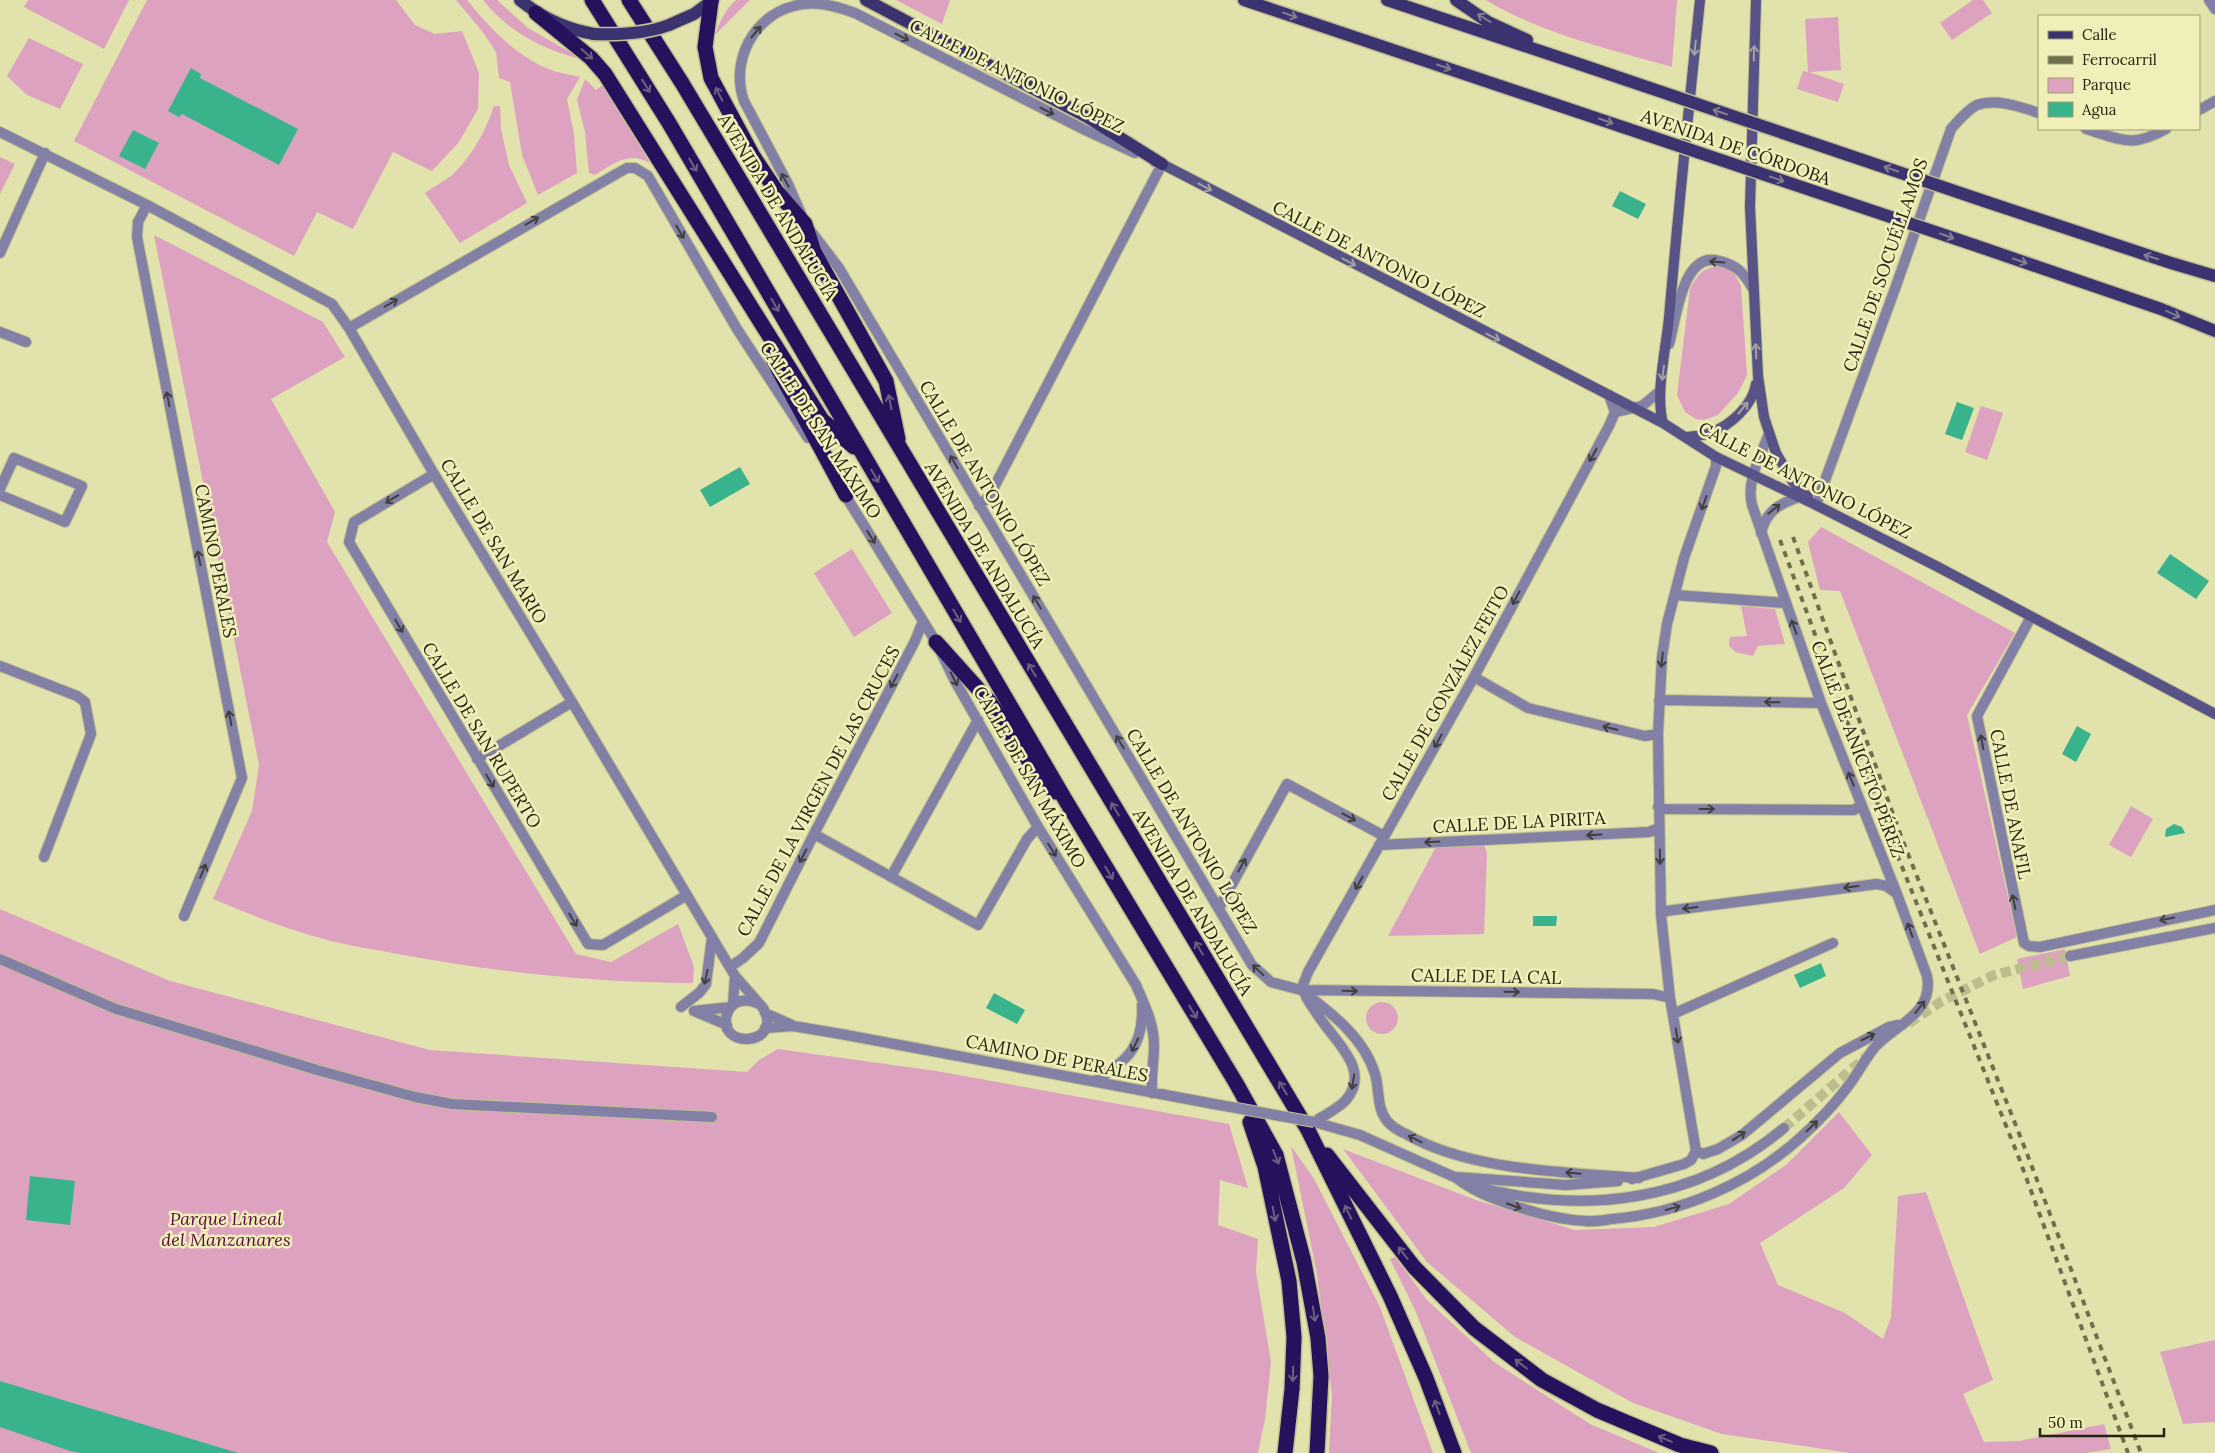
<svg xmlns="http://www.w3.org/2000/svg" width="2215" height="1453" font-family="Lora,serif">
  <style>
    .green { fill: #dca2c0 }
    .water { fill: #38b38b }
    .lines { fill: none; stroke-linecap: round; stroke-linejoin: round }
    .street-tunnel { stroke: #bcbc8d; stroke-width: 10; stroke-dasharray: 10 5; stroke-linecap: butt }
    .street-casing { stroke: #c0c090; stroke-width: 12 }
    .secondary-casing { stroke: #c0c090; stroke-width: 12 }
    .primary-casing { stroke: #c0c090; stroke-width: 15 }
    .highway-casing { stroke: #c0c090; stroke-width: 18 }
    .street { stroke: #8280a5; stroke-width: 10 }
    .secondary { stroke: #585387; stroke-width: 10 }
    .primary { stroke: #3b3270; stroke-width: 12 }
    .highway { stroke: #26125c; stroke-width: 15 }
    .rail { stroke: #6f6e4d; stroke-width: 4; stroke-dasharray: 6 6; stroke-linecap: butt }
    .street-bridge-casing { stroke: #c0c090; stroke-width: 12; stroke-linecap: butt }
    .primary-bridge-casing { stroke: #c0c090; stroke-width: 15; stroke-linecap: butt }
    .street-bridge { stroke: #8280a5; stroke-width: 10 }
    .primary-bridge { stroke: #3b3270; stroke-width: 12 }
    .oneway { stroke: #837e8d }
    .oneway2 { stroke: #403f3c }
    .oneway3 { stroke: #a4a1a0 }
    .oneway4 { stroke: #6d5f7d }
    .labels { text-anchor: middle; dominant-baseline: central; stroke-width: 5; stroke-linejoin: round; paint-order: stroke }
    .street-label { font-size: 18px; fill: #24230f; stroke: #f0efb9 }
    .park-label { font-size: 18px; font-style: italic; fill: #5a0a3e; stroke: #f0efb9 }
  </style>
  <rect width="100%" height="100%" fill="#e2e2ac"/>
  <path class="green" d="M28 0H129L104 49 24 7Z
    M147 0H396L415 25 435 34 462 31 479 73 478 109 459 142 432 171 393 152 353 229 317 212 294 256 74 141Z
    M456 0H467C488 26 514 54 546 68 556 73 569 74 580 77L567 99 574 134 577 173 538 195 522 155 510 82 499 78 496 52 482 31Z
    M483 0H497L528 28 582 59C545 51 507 31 483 0Z
    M736 0H750L715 35C720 21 725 10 736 0Z
    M896 0H950L942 24Z
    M1486 0H1677L1672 67C1610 49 1542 34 1486 0Z
    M1973 0H1983L1992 13 1952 40 1940 23Z
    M1838 17 1841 70 1809 72 1844 84 1838 102 1797 89 1803 71 1808 72 1805 19Z
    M29 38 83 64 60 109 27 95 7 76Z
    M585 79 596 90 603 85 650 163C628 151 615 163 595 175L589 173 585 132 577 100Z
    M494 106H500L501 129 509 165 527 203 460 243 425 193C433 187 443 182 451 176 472 157 485 132 494 106Z
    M0 157 15 164 0 194Z
    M154 235 323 322 345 357 271 399 335 512 327 542 576 954 611 962 678 924 694 967 693 983C594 983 495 972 398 954 374 949 348 946 324 939 286 929 249 914 213 899L252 811 259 765Z
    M1718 266 1733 271 1741 286 1747 375 1738 393 1718 415 1704 420 1696 419 1685 412 1677 395 1690 289C1696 276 1704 267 1718 266Z
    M1981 406 2003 413 1987 460 1965 452Z
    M1821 527 2015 633 1967 715 2017 937 1980 954 1840 591 1820 590 1808 542Z
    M852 549 892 613 854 637 814 573Z
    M1741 606 1775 609 1785 644 1758 646 1753 656 1735 652 1729 646 1730 637 1747 636Z
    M2131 806 2153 819 2131 857 2109 845Z
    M1484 845 1487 853 1484 934 1388 936 1436 847Z
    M0 909 170 981 430 1050 747 1072 759 1060 778 1049 936 1071 1229 1124 1248 1188 1220 1180 1218 1225 1258 1239 1256 1272 1271 1362 1265 1419 1258 1453H0Z
    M2065 949 2070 976 2023 989 2017 959Z
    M1366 1018a16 16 0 1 1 32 0a16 16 0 1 1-32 0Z
    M1839 1112 1872 1155 1844 1188 1760 1243 1778 1285 1845 1313 1883 1339 1891 1317 1898 1196 1926 1192 1993 1380 1963 1394 1984 1442 2019 1441 2104 1424 2111 1449 2086 1453H1850L1722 1434 1633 1403 1515 1337 1427 1262 1343 1149 1476 1200 1575 1230 1654 1227 1729 1204 1786 1165Z
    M1291 1146 1313 1177 1380 1307 1433 1453H1329L1332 1394 1317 1274Z
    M1395 1257 1427 1300 1494 1362 1590 1424 1659 1453H1471L1416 1312 1390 1259Z
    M2215 1340V1422L2183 1424 2160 1352Z"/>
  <path class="water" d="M191 68 201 74 200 78 298 129 279 165 182 114 179 117 168 111Z
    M133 130 159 143 145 169 119 156Z
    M1620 191 1646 204 1638 219 1612 206Z
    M1957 402 1974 408 1962 440 1945 434Z
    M740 467 750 484 710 507 700 490Z
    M2170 554 2209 581 2196 599 2157 573Z
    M2077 726 2091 734 2076 762 2062 754Z
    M2174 824 2182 827 2185 833 2165 837 2166 829Z
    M1533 916H1557L1556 926H1533Z
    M1821 963 1826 976 1800 988 1794 975Z
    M994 993 1025 1010 1017 1024 986 1008Z
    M30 1176 75 1181 70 1225 26 1220Z
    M0 1381 238 1453H81L70 1451 0 1427Z"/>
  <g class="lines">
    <path class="street-tunnel" d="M1909 1023 1942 1001 1994 975 2070 956
      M1784 1128 1868 1055"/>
    <defs>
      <path id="street" d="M2209 0 2215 9
        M2199 110 2215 101
        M2086 129C2122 140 2132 148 2166 129
        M0 132 147 205 332 304 349 328 434 474 572 702 735 976 763 1008C785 1045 716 1051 727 1014 732 999 747 998 759 1004
        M147 205 138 222 137 237 242 778 184 916
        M801 214 788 184 744 101C730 62 753 16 794 6 815 0 835 6 855 13L1083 129 1135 153
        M810 230 839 268 1252 965 1271 982 1301 990 1653 994 1670 998
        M0 253 45 153
        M349 328 618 173 627 168H635L648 176 737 329 808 438
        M0 332 26 342
        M1669 344C1676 321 1682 250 1719 261 1737 265 1744 273 1753 289
        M1615 412 1642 406 1660 391
        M434 474 354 522 349 542 588 944 603 945 687 895
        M0 489 14 458 82 486 65 522 0 495
        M842 490 936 642 955 681 1038 827 1136 985C1144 1004 1154 1023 1154 1045 1154 1061 1151 1076 1152 1093
        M1816 505 1896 286 1951 129C1958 121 1967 110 1977 105 1996 98 2021 107 2039 113
        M979 506 990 495 1162 164 1155 162
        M1761 533C1766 511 1779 504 1799 497
        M1675 595 1785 603
        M2031 617 1977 716 2024 943 2029 946 2040 947 2215 910
        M0 666 77 696 85 702 91 734 44 857
        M1474 677 1528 708 1645 736 1658 734
        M1659 701 1664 700 1821 703
        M477 759 572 702
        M1658 807 1665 809 1854 810 1861 805
        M814 834 978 925 1027 839 1038 827
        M1379 845 1649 832 1659 828
        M891 877 978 720
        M1219 908 1287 784 1384 836
        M1661 915 1666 911 1877 884 1886 886 1896 893
        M2070 956 2215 928
        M0 959 116 1009 146 1018 317 1070 415 1097 452 1104 712 1117
        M730 967 743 958 759 943 814 834 915 641 923 621
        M1301 990 1308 972 1474 677 1609 426 1615 412 1609 395
        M1301 990C1330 1012 1364 1037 1375 1074 1380 1090 1376 1107 1387 1121 1392 1127 1399 1131 1406 1134 1469 1171 1567 1172 1639 1178
        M1306 997C1313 1008 1320 1019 1328 1029 1344 1050 1368 1074 1346 1100 1338 1109 1324 1115 1314 1122
        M733 1004 735 976
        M681 1007 700 992 706 984 712 937
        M694 1011 731 1007
        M694 1011 727 1025
        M765 1013 792 1025
        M1673 1014 1833 943
        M765 1028 793 1026 841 1034 1214 1104
        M1095 1081C1128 1061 1144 1045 1142 1005
        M1314 1122 1360 1135 1461 1180
        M1696 1151 1670 998 1661 915 1658 734 1662 657 1667 624 1684 558 1716 466V457
        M1696 1151 1703 1154 1718 1149 1742 1135 1840 1053 1889 1027 1898 1025
        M1455 1177C1473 1191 1491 1198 1512 1205 1535 1213 1561 1220 1586 1221 1594 1222 1604 1220 1612 1219 1681 1213 1749 1184 1800 1138 1818 1122 1835 1104 1849 1085 1858 1073 1865 1059 1875 1047 1896 1024 1934 1014 1927 976L1897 894 1821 703 1752 505C1746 479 1761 457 1769 433
        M1456 1177 1566 1185 1618 1181
        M1632 1179 1684 1164 1691 1160 1696 1151
        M1474 1186C1583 1216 1696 1202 1784 1128"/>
      <path id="secondary" d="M1756 0 1750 207 1758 376 1764 417 1776 453 1793 482 1808 497
        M1162 164 1663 423 1716 457 1816 505 1938 567 2215 714
        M1663 423C1655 394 1666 349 1669 318 1678 212 1689 106 1700 0
        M1687 437C1694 436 1703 436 1710 433 1730 426 1753 405 1756 384"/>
      <path id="primary" d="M520 0C542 18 566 29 594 34
        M866 0 1087 117 1162 164
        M1244 0 1560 106
        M1387 0 1579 64
        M1456 0 1488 22 1527 40
        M669 25 694 14 713 0
        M1987 202 2171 263 2215 276
        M1974 245 2161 309 2215 331"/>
      <path id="highway" d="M592 0 669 123 1066 801 1236 1083 1276 1155 1304 1262 1318 1338 1321 1376 1317 1453
        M629 0 682 83 1308 1130 1390 1296 1426 1378 1454 1453
        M711 1 705 47 711 78 753 156 777 192 805 224 814 252 886 381 898 439
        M536 13 591 58 605 74 822 420 854 447
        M771 356 846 495
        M936 642 990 702 1040 778 1055 792
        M1250 1122 1265 1167 1289 1281 1294 1337 1292 1389 1285 1453
        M1327 1155 1414 1267 1474 1328 1542 1380 1597 1410 1680 1445 1711 1453"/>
    </defs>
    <use href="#street" class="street-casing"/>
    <use href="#secondary" class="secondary-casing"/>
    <use href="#primary" class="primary-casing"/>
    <use href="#highway" class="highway-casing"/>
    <use href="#street" class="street"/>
    <use href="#secondary" class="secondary"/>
    <use href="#primary" class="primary"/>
    <use href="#highway" class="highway"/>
    <path class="rail" d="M1793 537 1901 836 2026 1151 2141 1453
      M1780 540 1890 837 2017 1153 2128 1453"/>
    <defs>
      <path id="street-bridge" d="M1214 1104 1314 1122"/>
      <path id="primary-bridge" d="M594 34C620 35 645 34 669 25
        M1579 64 1987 202
        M1560 106 1974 245"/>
    </defs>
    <use href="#street-bridge" class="street-bridge-casing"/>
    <use href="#primary-bridge" class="primary-bridge-casing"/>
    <use href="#street-bridge" class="street-bridge"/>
    <use href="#primary-bridge" class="primary-bridge"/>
  </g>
  <defs><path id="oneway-shaft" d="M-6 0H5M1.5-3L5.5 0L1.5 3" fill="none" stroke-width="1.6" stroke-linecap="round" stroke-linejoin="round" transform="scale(1.25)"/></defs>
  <g class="oneway">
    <use href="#oneway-shaft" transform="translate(1290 15) rotate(19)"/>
    <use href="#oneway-shaft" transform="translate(1484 18) rotate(-148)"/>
    <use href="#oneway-shaft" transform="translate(1444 67) rotate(19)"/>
    <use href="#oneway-shaft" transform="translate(1720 112) rotate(-161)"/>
    <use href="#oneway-shaft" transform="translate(1606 121) rotate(19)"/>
    <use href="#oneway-shaft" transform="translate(1891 169) rotate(-161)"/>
    <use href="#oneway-shaft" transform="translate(1777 179) rotate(19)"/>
    <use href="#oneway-shaft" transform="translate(1947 236) rotate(19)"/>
    <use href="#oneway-shaft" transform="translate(2151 257) rotate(-162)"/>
    <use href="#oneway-shaft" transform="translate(2020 261) rotate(19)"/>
    <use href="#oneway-shaft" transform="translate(2173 314) rotate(24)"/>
  </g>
  <g class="oneway2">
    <use href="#oneway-shaft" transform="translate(756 32) rotate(-50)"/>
    <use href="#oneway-shaft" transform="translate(902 37) rotate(27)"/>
    <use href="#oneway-shaft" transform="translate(1047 111) rotate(27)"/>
    <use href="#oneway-shaft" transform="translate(785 180) rotate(-119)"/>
    <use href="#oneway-shaft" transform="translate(532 221) rotate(-30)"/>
    <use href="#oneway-shaft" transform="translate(680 232) rotate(60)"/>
    <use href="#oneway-shaft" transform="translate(1717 262) rotate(-176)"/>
    <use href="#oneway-shaft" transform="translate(391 303) rotate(-30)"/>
    <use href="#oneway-shaft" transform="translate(168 399) rotate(-101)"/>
    <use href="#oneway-shaft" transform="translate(1593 455) rotate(119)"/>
    <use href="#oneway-shaft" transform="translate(954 462) rotate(-120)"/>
    <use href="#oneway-shaft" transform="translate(392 499) rotate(149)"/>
    <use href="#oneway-shaft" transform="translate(1704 503) rotate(110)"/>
    <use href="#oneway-shaft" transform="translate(1774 509) rotate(-39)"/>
    <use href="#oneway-shaft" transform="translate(871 537) rotate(58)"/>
    <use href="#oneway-shaft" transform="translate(199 558) rotate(-101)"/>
    <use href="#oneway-shaft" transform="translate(1516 598) rotate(118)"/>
    <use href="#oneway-shaft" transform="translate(1037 602) rotate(-121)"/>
    <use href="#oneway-shaft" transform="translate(399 626) rotate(60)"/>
    <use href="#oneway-shaft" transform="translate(1794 627) rotate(-110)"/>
    <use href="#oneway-shaft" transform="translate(1662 660) rotate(96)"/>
    <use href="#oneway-shaft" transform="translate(954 679) rotate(63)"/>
    <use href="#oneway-shaft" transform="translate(894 681) rotate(118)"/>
    <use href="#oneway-shaft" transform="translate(1772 702) rotate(-179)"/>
    <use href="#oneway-shaft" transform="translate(230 718) rotate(-101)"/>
    <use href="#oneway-shaft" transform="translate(1610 728) rotate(-167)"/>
    <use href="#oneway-shaft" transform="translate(1438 741) rotate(119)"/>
    <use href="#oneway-shaft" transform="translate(1120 742) rotate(-121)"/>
    <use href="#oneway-shaft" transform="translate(1982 742) rotate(-101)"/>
    <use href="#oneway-shaft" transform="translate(1851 779) rotate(-112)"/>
    <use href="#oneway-shaft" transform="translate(490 781) rotate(59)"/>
    <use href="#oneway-shaft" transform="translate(1707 809)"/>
    <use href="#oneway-shaft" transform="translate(1349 817) rotate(28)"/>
    <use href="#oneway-shaft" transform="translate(1594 835) rotate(177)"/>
    <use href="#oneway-shaft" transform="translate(1432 842) rotate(177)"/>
    <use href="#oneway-shaft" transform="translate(1052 850) rotate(58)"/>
    <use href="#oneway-shaft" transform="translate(803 856) rotate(117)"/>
    <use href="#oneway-shaft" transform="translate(1660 857) rotate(89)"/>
    <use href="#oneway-shaft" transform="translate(1242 865) rotate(-61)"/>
    <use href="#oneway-shaft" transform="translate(203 871) rotate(-67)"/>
    <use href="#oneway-shaft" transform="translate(1359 883) rotate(119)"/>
    <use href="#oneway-shaft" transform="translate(1851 887) rotate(173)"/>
    <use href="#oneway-shaft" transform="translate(2014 902) rotate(-101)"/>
    <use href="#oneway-shaft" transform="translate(1690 908) rotate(173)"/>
    <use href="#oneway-shaft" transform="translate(2167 919) rotate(168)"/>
    <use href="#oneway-shaft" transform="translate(573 920) rotate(59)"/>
    <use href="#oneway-shaft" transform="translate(1910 930) rotate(-110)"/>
    <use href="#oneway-shaft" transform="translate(1258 970) rotate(-137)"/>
    <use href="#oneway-shaft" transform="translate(706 977) rotate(102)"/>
    <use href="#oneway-shaft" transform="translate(1350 991) rotate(1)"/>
    <use href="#oneway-shaft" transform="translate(1512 992) rotate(1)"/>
    <use href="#oneway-shaft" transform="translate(1920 1007) rotate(-52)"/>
    <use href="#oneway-shaft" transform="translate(1677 1036) rotate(81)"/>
    <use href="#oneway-shaft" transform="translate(1868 1037) rotate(-26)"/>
    <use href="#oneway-shaft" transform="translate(1135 1045) rotate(115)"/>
    <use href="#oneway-shaft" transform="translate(1353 1082) rotate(99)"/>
    <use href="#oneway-shaft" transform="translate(1812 1126) rotate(-44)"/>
    <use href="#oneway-shaft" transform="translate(1739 1136) rotate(-33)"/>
    <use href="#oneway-shaft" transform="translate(1415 1139) rotate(-153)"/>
    <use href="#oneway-shaft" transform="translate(1573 1173) rotate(-175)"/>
    <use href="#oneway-shaft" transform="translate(1514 1206) rotate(19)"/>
    <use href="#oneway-shaft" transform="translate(1673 1208) rotate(-15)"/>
  </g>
  <g class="oneway3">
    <use href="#oneway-shaft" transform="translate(1695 48) rotate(96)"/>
    <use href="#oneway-shaft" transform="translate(1754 53) rotate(-88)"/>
    <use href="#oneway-shaft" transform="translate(1205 187) rotate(28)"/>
    <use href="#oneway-shaft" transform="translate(1349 262) rotate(28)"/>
    <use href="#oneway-shaft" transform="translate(1493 337) rotate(27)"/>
    <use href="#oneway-shaft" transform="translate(1756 351) rotate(-93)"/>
    <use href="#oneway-shaft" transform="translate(1663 373) rotate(98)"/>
    <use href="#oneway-shaft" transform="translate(1743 408) rotate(-50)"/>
  </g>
  <g class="oneway4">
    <use href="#oneway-shaft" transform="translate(587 54) rotate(42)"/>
    <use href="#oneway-shaft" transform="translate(646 86) rotate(58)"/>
    <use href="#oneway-shaft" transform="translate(719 94) rotate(-117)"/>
    <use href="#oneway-shaft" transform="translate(693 165) rotate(60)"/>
    <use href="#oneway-shaft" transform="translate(775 305) rotate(60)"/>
    <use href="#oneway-shaft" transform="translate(890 402) rotate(-101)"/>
    <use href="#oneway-shaft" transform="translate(875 476) rotate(60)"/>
    <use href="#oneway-shaft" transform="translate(957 616) rotate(60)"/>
    <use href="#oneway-shaft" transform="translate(1032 670) rotate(-121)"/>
    <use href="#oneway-shaft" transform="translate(1115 809) rotate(-121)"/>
    <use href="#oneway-shaft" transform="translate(1109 873) rotate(59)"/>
    <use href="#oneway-shaft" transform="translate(1199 948) rotate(-121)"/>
    <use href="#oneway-shaft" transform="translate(1193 1012) rotate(59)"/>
    <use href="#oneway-shaft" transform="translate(1283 1088) rotate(-121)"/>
    <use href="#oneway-shaft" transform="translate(1276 1157) rotate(68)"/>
    <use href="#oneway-shaft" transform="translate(1348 1212) rotate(-116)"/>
    <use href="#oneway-shaft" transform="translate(1274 1214) rotate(79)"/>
    <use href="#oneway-shaft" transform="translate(1403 1253) rotate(-128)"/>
    <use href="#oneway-shaft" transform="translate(1314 1314) rotate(81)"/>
    <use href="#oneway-shaft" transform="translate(1521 1364) rotate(-142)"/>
    <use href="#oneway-shaft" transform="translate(1293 1374) rotate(92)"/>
    <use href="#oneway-shaft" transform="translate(1437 1407) rotate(-110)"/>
    <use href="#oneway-shaft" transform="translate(1665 1439) rotate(-157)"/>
  </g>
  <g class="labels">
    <g class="street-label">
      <text transform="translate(1017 76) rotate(26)">CALLE DE ANTONIO LÓPEZ</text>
      <text transform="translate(1736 147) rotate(19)">AVENIDA DE CÓRDOBA</text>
      <text transform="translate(778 207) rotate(59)">AVENIDA DE ANDALUCÍA</text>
      <text transform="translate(1379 259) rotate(27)">CALLE DE ANTONIO LÓPEZ</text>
      <text transform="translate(1885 265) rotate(-71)">CALLE DE SOCUÉLLAMOS</text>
      <text transform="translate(821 430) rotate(57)">CALLE DE SAN MÁXIMO</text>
      <text transform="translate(1805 480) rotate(27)">CALLE DE ANTONIO LÓPEZ</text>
      <text transform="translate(985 483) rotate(59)">CALLE DE ANTONIO LÓPEZ</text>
      <text transform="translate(494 541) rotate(59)">CALLE DE SAN MARIO</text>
      <text transform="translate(985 555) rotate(59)">AVENIDA DE ANDALUCÍA</text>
      <text transform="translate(216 561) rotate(79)">CAMINO PERALES</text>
      <text transform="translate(1445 693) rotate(-61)">CALLE DE GONZÁLEZ FEITO</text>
      <text transform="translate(482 735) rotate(59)">CALLE DE SAN RUPERTO</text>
      <text transform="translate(1858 749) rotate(69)">CALLE DE ANICETO PÉREZ</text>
      <text transform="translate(1030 777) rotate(60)">CALLE DE SAN MÁXIMO</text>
      <text transform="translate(818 791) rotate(-62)">CALLE DE LA VIRGEN DE LAS CRUCES</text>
      <text transform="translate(2011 804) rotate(79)">CALLE DE ANAFIL</text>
      <text transform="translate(1519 822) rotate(-3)">CALLE DE LA PIRITA</text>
      <text transform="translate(1192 831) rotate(59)">CALLE DE ANTONIO LÓPEZ</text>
      <text transform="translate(1193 902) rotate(59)">AVENIDA DE ANDALUCÍA</text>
      <text transform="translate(1486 976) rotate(1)">CALLE DE LA CAL</text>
      <text transform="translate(1057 1058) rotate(11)">CAMINO DE PERALES</text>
    </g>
    <g class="park-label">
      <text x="226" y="1218">Parque Lineal<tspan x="226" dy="21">del Manzanares</tspan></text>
    </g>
  </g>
  <rect x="2038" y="15" width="162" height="115" fill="#f0efb9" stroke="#9e9d75"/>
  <rect x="2048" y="31" width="25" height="8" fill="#3b3270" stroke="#9e9d75"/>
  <text x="2082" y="40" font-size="15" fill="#24230f">Calle</text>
  <rect x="2048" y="56" width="25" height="8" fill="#6f6e4d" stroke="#9e9d75"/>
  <text x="2082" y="65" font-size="15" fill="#24230f">Ferrocarril</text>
  <rect x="2048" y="78" width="25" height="15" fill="#dca2c0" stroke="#9e9d75"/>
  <text x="2082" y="90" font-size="15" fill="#24230f">Parque</text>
  <rect x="2048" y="102" width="25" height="15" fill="#38b38b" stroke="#9e9d75"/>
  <text x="2082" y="115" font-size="15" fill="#24230f">Agua</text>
  <path d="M2040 1428v8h124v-8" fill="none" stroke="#24230f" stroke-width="2.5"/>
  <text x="2048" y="1428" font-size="15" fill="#24230f" stroke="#f0efb9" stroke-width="4" paint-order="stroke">50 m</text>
</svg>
